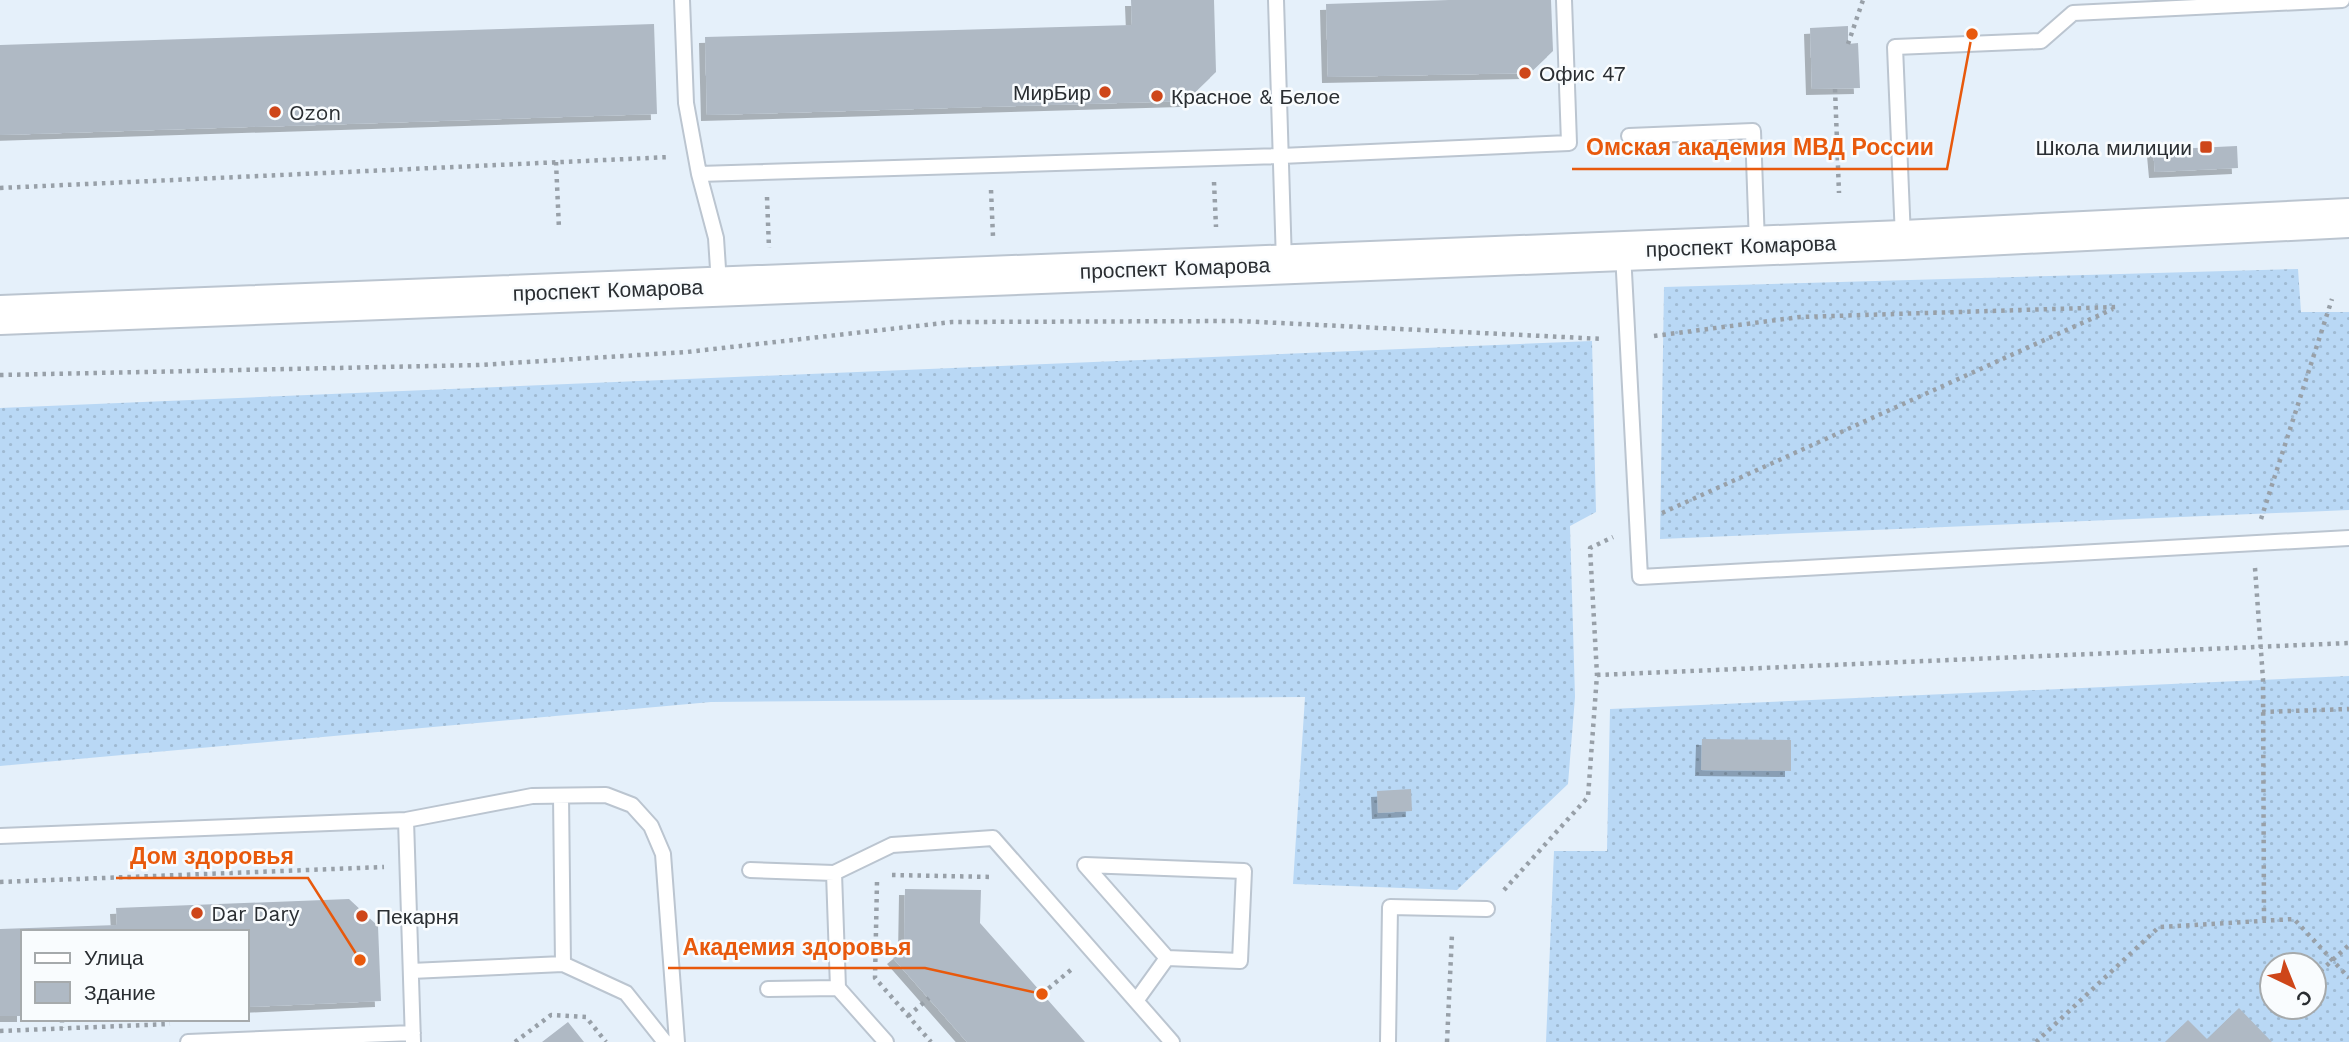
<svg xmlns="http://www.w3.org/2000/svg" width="2349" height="1042" font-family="'Work Sans',sans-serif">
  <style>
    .grass { fill: url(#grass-dots); fill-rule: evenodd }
    .building { fill: #afb9c4; filter: url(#shadow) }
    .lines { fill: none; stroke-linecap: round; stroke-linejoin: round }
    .service-casing { stroke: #bbc5d0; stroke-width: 18 }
    .secondary-casing { stroke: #bbc5d0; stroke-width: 42 }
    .path { stroke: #98a0a8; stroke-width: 4.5; stroke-dasharray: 3.5 5; stroke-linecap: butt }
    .service { stroke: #fff; stroke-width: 14 }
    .secondary { stroke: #fff; stroke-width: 38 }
    .poi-dot { fill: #ce4619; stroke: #f9fcfe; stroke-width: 2.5 }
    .labels { text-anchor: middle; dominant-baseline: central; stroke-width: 5; stroke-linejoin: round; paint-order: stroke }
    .poi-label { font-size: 21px; fill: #2a2e32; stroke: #f9fcfe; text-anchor: start }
    .street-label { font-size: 21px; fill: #2a2e32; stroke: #f9fcfe }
    .leader { fill: none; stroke: #e8590c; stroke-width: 2.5 }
    .callout-dot { fill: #e8590c; stroke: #f9fcfe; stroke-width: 2.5 }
    .callout-label { font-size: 23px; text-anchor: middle; font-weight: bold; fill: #e8590c; stroke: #f9fcfe; stroke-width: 5; stroke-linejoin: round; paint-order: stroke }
  </style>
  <defs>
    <pattern id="grass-dots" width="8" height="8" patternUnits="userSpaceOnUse" patternTransform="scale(1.75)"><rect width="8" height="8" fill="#b9d8f5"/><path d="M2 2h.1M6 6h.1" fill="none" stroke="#9fbad2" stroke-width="1.8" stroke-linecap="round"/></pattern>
    <filter id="shadow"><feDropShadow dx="-6" dy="6" stdDeviation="0" flood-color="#0004"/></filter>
  </defs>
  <rect width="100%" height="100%" fill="#e5f0fa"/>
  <path class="grass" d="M2298 269 2301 312H2349V510L1660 539 1664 287Z
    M1592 341 1596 512 1570 526 1575 697 1568 784 1457 890 1293 884 1305 697 711 702 0 766V408Z
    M2349 676V1042H1546L1554 851H1607L1610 709ZM2272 965H2314V1007H2272Z"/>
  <path class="building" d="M1131 0H1214L1216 72 1186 101 707 115 705 37 1132 25Z
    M1449 0H1551L1553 51 1530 73 1328 77 1326 4Z
    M654 24 657 114 0 135V45Z
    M1848 26V44L1858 43 1860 88 1812 89 1810 28Z
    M2237 146 2238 168 2155 172 2153 150Z
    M1702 739 1791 740V771L1701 770Z
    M1411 789 1412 811 1378 813 1377 791Z
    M905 889 981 890 980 923 1085 1042H967L893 958 904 949Z
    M349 899 378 926 381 1001 247 1007V932H23V1016H0V929L117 925 116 908Z
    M2239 1008 2272 1042H2165L2188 1020 2207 1039Z
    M568 1022 584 1042H542Z"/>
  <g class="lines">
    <defs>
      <path id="service" d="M682 0 686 103 699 174 716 238 719 284
        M1276 0 1284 263
        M1629 136 1753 131 1757 244
        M699 174 1281 156 1569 143 1564 0
        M1903 238 1895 47 2041 41 2073 13 2342 0
        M1623 253 1640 577 2349 538
        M561 796 563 964
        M406 820 413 1042
        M0 836 406 820 532 796 606 795 632 805 651 826 663 854 677 1042
        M1085 865 1244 871 1240 961 1167 958Z
        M750 870 834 873 892 845 993 838 1172 1042
        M834 873 838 988 886 1042
        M411 971 563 964 626 993 665 1042
        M768 989 838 988
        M1136 1001 1167 958
        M188 1042 413 1033
        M1388 1042 1390 907 1487 909"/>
      <path id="secondary" d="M0 315 1903 240 2349 218"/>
    </defs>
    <use href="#service" class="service-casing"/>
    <use href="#secondary" class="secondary-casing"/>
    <path class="path" d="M1848 44 1863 0
      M1835 89 1839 193
      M556 162 559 229
      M1214 182 1216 227
      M0 188 670 157
      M991 190 993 237
      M767 197 769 248
      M1654 336 1800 317 2117 307
      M0 375 479 365 687 352 952 322 1239 321 1603 339
      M1662 513 2113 309
      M2261 519 2332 299
      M2255 568 2263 679 2264 921
      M1597 675 2349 643
      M2262 712 2349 709
      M892 875 992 877
      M0 882 384 867
      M877 882 875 978 931 1042
      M1504 890 1588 797 1597 675 1590 548 1613 537
      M2314 977 2349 945
      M1042 994 1073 968
      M908 1016 929 998
      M62 1019V1028
      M0 1031 170 1024
      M515 1042 551 1015 586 1017 606 1042
      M1447 1042 1452 934
      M2036 1042 2159 927 2294 919 2349 978"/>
    <use href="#service" class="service"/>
    <use href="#secondary" class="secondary"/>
  </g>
  <g class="poi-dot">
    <circle cx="1525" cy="73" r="7"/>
    <circle cx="1105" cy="92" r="7"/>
    <circle cx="1157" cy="96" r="7"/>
    <circle cx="275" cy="112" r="7"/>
    <rect x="2199" y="140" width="14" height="14" rx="3.5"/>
    <circle cx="197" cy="913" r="7"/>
    <circle cx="362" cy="916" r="7"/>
  </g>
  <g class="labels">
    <g class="poi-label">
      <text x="1539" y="73">Офис 47</text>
      <text x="1091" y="92" text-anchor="end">МирБир</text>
      <text x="1171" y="96">Красное &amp; Белое</text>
      <text x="289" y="112">Ozon</text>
      <text x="2192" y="147" text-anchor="end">Школа милиции</text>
      <text x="211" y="913">Dar Dary</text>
      <text x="376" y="916">Пекарня</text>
    </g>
    <g class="street-label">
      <text transform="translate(1741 246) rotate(-2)">проспект Комарова</text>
      <text transform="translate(1175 268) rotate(-2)">проспект Комарова</text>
      <text transform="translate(608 290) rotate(-2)">проспект Комарова</text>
    </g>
  </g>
  <path class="leader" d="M1972 34L1947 169H1572M360 960L308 878H116M1042 994L925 968H668"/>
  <g class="callout-dot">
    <circle cx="1972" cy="34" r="7"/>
    <circle cx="360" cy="960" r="7"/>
    <circle cx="1042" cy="994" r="7"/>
  </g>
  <g class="callout-label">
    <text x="1760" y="155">Омская академия МВД России</text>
    <text x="212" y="864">Дом здоровья</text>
    <text x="797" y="955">Академия здоровья</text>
  </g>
  <rect x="21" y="930" width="228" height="91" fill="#f9fcfe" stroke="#a6aaac" stroke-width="2"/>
  <rect x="35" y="953" width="35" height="10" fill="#ffffff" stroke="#a6aaac" stroke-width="2"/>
  <text x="84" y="965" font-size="21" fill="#2a2e32">Улица</text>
  <rect x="35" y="982" width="35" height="21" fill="#afb9c4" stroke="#a6aaac" stroke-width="2"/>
  <text x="84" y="1000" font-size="21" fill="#2a2e32">Здание</text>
  <g transform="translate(2293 986) rotate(137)"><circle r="33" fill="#f9fcfe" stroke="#a6aaac" stroke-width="2"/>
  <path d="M0-5L12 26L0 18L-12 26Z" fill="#ce4619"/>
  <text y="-10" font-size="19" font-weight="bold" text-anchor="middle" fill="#2a2e32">С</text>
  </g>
</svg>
